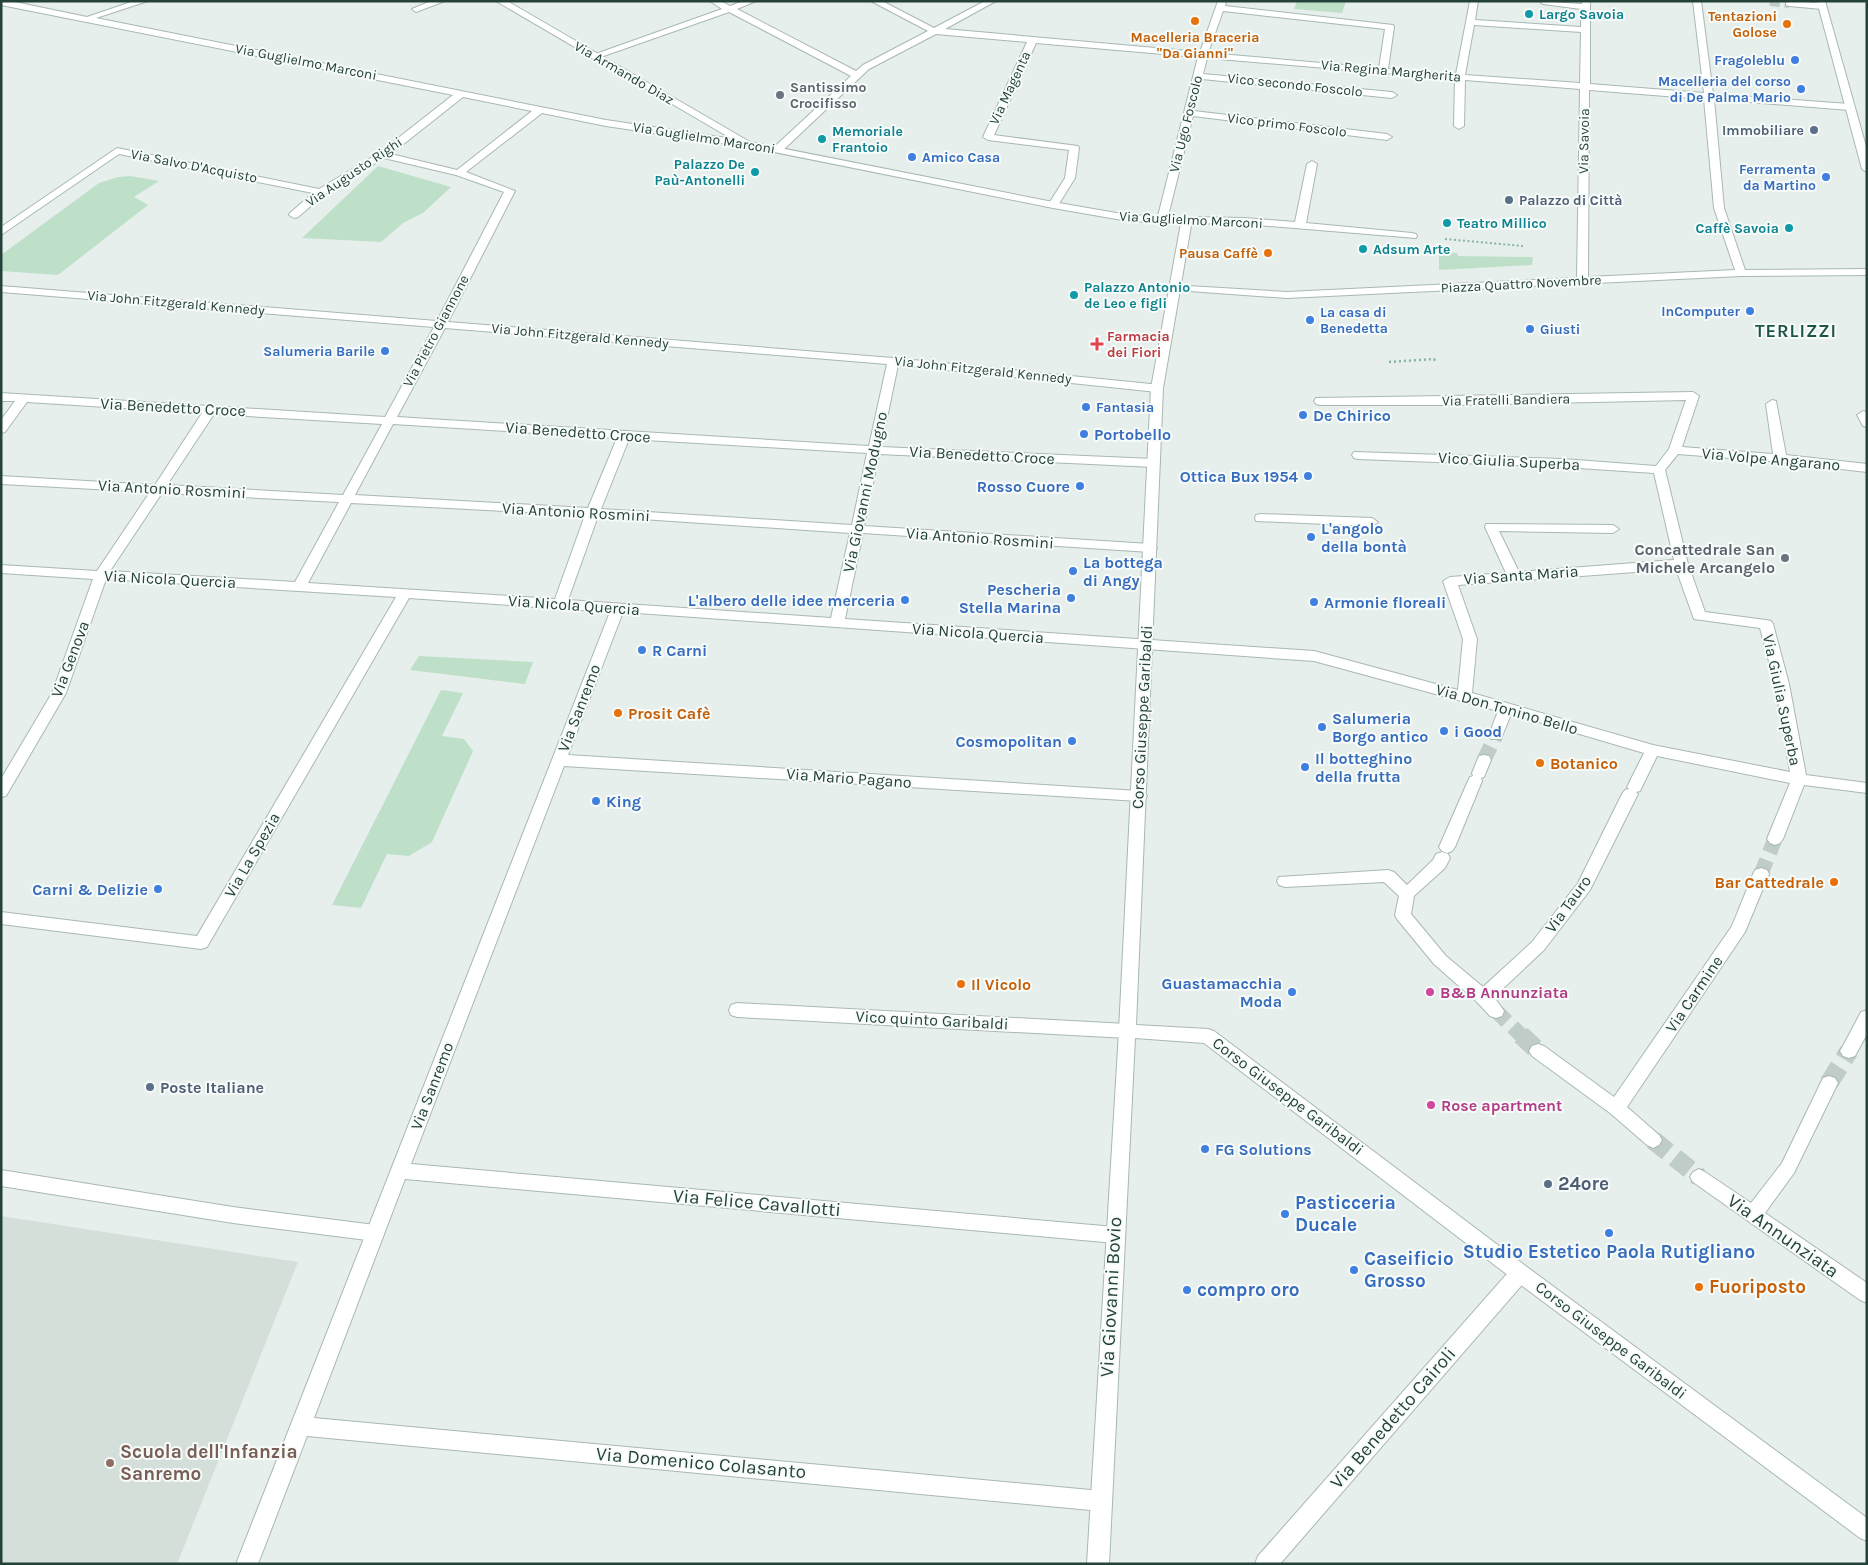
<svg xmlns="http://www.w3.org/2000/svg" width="1868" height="1565" font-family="Karla,sans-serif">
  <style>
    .built { fill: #d4dfda }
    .green { fill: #bfe0c8 }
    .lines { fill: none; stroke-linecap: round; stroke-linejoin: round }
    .minor-tunnel-far2 { stroke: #bfccc8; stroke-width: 10; stroke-dasharray: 10 5; stroke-linecap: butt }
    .minor-tunnel-far1 { stroke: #bfccc8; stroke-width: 15; stroke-dasharray: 15 8; stroke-linecap: butt }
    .minor-tunnel { stroke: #bfccc8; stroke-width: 19; stroke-dasharray: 19 9; stroke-linecap: butt }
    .service-casing { stroke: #a8b8b2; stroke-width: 2 }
    .minor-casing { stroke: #a8b8b2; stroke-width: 2 }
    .tertiary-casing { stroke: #a8b8b2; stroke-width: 2 }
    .path-far1 { stroke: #86b3a5; stroke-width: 2; stroke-dasharray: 2 2.5; stroke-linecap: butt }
    .path { stroke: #86b3a5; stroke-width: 2.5; stroke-dasharray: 2 3; stroke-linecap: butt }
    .service { fill: #fff; fill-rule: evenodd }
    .minor { fill: #fff; fill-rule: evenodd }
    .tertiary { fill: #fff; fill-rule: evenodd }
    .culture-dot { fill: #0f9aa8; stroke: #f7fbf9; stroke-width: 2 }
    .food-dot { fill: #e8710a; stroke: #f7fbf9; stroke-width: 2 }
    .shop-dot { fill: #3f7fe0; stroke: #f7fbf9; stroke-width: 2 }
    .worship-dot { fill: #6b7280; stroke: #f7fbf9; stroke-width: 2 }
    .service-dot { fill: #5c6f8a; stroke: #f7fbf9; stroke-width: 2 }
    .health-dot { fill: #e0444e; stroke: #f7fbf9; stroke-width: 2 }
    .hotel-dot { fill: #d1479c; stroke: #f7fbf9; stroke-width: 2 }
    .education-dot { fill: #8d6e63; stroke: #f7fbf9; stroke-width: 2 }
    .labels { text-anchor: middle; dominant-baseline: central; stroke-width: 4; stroke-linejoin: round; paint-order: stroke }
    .far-culture-label { font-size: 14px; font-weight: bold; fill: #0d838f; stroke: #f7fbf9; text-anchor: start }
    .far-food-label { font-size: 14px; font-weight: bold; fill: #c56008; stroke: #f7fbf9; text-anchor: end }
    .far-shop-label { font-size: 14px; font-weight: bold; fill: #366cbe; stroke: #f7fbf9; text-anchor: end }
    .far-street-label { font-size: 14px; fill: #24423a; stroke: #f7fbf9 }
    .far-worship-label { font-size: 14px; font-weight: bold; fill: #5b616d; stroke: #f7fbf9; text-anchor: start }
    .far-service-label { font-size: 14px; font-weight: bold; fill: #4e5e75; stroke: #f7fbf9; text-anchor: end }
    .far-health-label { font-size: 14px; font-weight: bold; fill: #be3a42; stroke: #f7fbf9; text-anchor: start }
    .street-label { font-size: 16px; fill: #24423a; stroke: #f7fbf9 }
    .shop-label { font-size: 16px; font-weight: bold; fill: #366cbe; stroke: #f7fbf9; text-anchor: start }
    .worship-label { font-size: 16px; font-weight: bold; fill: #5b616d; stroke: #f7fbf9; text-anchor: end }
    .food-label { font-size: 16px; font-weight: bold; fill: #c56008; stroke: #f7fbf9; text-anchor: start }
    .hotel-label { font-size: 16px; font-weight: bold; fill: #b23c85; stroke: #f7fbf9; text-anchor: start }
    .service-label { font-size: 16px; font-weight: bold; fill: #4e5e75; stroke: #f7fbf9; text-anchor: start }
    .far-district-label { font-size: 18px; font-weight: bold; letter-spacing: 1px; fill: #1f5548; stroke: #f7fbf9 }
    .near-service-label { font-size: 19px; font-weight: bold; fill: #4e5e75; stroke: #f7fbf9; text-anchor: start }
    .near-street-label { font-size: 19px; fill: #24423a; stroke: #f7fbf9 }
    .near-shop-label { font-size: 19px; font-weight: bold; fill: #366cbe; stroke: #f7fbf9; text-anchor: start }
    .near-food-label { font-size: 19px; font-weight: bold; fill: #c56008; stroke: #f7fbf9; text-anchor: start }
    .near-education-label { font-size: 19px; font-weight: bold; fill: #785e54; stroke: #f7fbf9; text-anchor: start }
  </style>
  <rect width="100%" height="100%" fill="#e6efeb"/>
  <path class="built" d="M1 1216 298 1262 177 1564H1Z"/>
  <path class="green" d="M1297 1H1346L1342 13 1294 9Z
    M378 166 451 187 423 213 403 223 381 242 302 238Z
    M130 176 159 181 134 197 148 205 58 275 1 271V255L99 183 118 177Z
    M1439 252 1457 253 1458 256 1533 257 1532 265 1439 270Z
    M419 656 533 662 525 684 410 670Z
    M441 690 463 693 442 736 464 739 473 751 432 842 409 856 387 854 361 908 332 905Z"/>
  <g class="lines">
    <path class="minor-tunnel-far2" d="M1770 1 1789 3"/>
    <path class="minor-tunnel-far1" d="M1484 760 1496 735
      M1761 874 1775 839
      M1496 1011 1522 1036"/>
    <path class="minor-tunnel" d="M1521 1035 1538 1051
      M1829 1083 1849 1051
      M1653 1140 1699 1177"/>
    <defs>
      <path id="service" d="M1 1170 233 1207 375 1225 382 1227 384 1233 382 1239 375 1241 233 1223 1 1186Z"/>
      <path id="minor" d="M1 1H10L87 17 134 1H148L96 18 606 120 747 141 752 144 747 147 606 126 542 113 466 172 515 191 448 322 893 358 1161 385 1163 388 1161 391 1157 392 898 365 881 447 1154 459 1160 463 1154 467 879 454 864 526 1150 544 1157 548 1150 552 863 533 845 619 1314 651 1458 690 1463 639 1443 581 1450 577 1506 573 1485 527 1486 524 1613 525 1619 529 1613 533 1499 531 1519 572 1674 560 1654 473 1563 467 1358 459 1354 458 1352 455 1354 452 1563 459 1656 466 1669 449 1686 400 1450 405H1320L1316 404 1314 401 1316 398 1693 392 1699 396 1682 447 1773 454 1766 404 1772 400 1776 401 1786 455 1867 464V472L1780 462 1678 454 1665 470 1688 564 1705 612 1766 620 1771 621 1773 624 1789 684 1806 775 1867 783V793L1804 785 1783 839 1780 843 1775 845 1770 843 1767 839 1790 783 1657 756 1640 791 1636 792 1638 794 1590 890 1544 950 1494 997 1504 1011 1502 1016 1496 1018 1490 1016 1477 1002 1434 964 1397 919 1395 915 1399 896 1384 882 1285 887 1279 885 1277 881 1279 877 1388 870 1394 872 1407 885 1433 860 1436 854 1442 852 1448 854 1450 858 1445 868 1414 896 1411 914 1446 956 1483 987 1532 942 1578 883 1622 794 1625 790 1629 789 1627 787 1644 753 1511 714 1501 739H1491L1489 735 1498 711 1314 661 623 612 568 755 1139 791 1144 792 1147 796 1144 800 1139 801 564 766 411 1164 1115 1227 1122 1229 1124 1235 1122 1241 1115 1243 405 1179 314 1418 1101 1491 1108 1494 1111 1501 1108 1508 1101 1511 307 1436 258 1564H236L610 612 409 598 207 947 201 949 1 924V912L197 936 396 597 106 579 66 693 6 796 1 797V779L52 693 93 579 1 573V565L97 571 150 492 1 484V476L155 485 202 413 27 402 5 432 1 433V420L15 401H1V393L385 417 434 327 1 292V286L437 321 504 192 456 175 384 158 325 194 298 217 294 218 289 215 290 213 313 193 119 154 1 235V227L117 148 319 189 379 153 453 95 1 5ZM463 97 532 111 457 170 391 154ZM445 328 887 364 869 446 397 417ZM214 414 382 424 343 495 167 485ZM393 424 617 438 588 508 355 495ZM629 439 867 453 852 525 601 509ZM162 493 339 502 295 582 110 571ZM351 503 585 515 555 599 308 583ZM598 516 850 533 831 618 568 600ZM1676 569 1694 619 1760 628 1775 684 1790 772 1653 745 1472 693 1477 639 1458 585Z
        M431 1H445L416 12 412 9Z
        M710 1H721L730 6 743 1H756L737 9 856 71 863 65 928 31 871 1H882L934 28 985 1H996L945 29 1200 52 1218 1H1226L1225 6 1393 25 1394 27 1388 69 1456 74 1470 1H1478L1475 20 1581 27V9L1543 4 1539 1 1582 4V1H1590V84L1704 93 1693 1H1701L1713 94 1849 104 1854 107 1849 110 1714 99 1724 208 1745 270 1867 269V275L1741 276 1287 298 1175 290 1171 289 1169 287 1171 285 1287 292 1577 278 1580 89 1465 80 1464 126 1459 129 1454 126 1455 79 1207 58 1203 74 1392 92 1397 95 1392 98 1202 79 1194 111 1387 134 1392 137 1387 140 1193 116 1167 220 1162 223 1157 220 1198 57 1036 43 994 135 1078 146 1079 148 1075 178 1057 207 1053 208 1048 205 1065 178 1069 150 988 140 983 137 1027 42 936 34 869 69 781 152H773V148L851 76 729 12 598 58H592L590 56 722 9ZM1223 11 1385 29 1379 68 1208 53ZM1474 25 1581 32 1580 83 1465 75ZM1589 90 1704 99 1714 208 1735 270 1588 277Z
        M1786 1 1822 3 1826 6 1822 9 1789 6 1786 5Z
        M1312 161 1317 164 1306 223 1412 233 1416 234 1417 236 1416 238 1245 224 1187 223 1182 220 1187 217 1245 218 1295 222 1307 164Z
        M1863 411 1867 412V427L1863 426 1857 415Z
        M1261 514 1372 518 1378 522 1372 526 1256 521 1255 518 1256 515Z
        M1484 755 1489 756 1491 760 1484 777 1481 778 1482 781 1455 847 1452 851 1447 853 1442 851 1439 847 1468 781 1470 777 1473 776 1472 773 1479 756Z
        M1761 868 1767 870 1769 874 1745 932 1627 1107 1659 1135 1662 1140 1659 1145 1653 1148 1647 1145 1610 1113 1532 1056 1529 1051 1532 1046 1538 1044 1544 1046 1614 1097 1732 926 1753 874 1755 870Z
        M737 1003 1127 1024 1133 1026 1135 1031 1133 1036 1127 1038 737 1017 731 1015 729 1010 731 1005Z
        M1867 1010V1034L1855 1056 1849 1058 1843 1056 1840 1051 1843 1046 1861 1012Z
        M1829 1076 1835 1078 1838 1083 1794 1173 1765 1213 1867 1283V1303L1860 1300 1693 1182 1690 1177 1693 1172 1699 1169 1705 1172 1751 1203 1782 1163 1823 1078Z
        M1520 1265 1527 1267 1529 1273 1527 1279 1280 1564H1255L1258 1556 1513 1267Z"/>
      <path id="tertiary" d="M496 1H507L750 142 1053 202 1128 215 1191 218 1192 220 1163 388 1136 1025 1208 1029 1214 1031 1527 1267 1867 1518V1541L1860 1538 1513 1279 1204 1043 1135 1038 1109 1564H1087L1119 1031 1151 388 1181 223 1128 221 1053 208 744 146Z
        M1817 1H1825L1867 150V172L1862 169Z"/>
    </defs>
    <use href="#service" class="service-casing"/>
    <use href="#minor" class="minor-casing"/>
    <use href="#tertiary" class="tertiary-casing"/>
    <path class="path-far1" d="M1445 239 1523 246"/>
    <path class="path" d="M1389 362 1434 359 1436 363"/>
    <use href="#service" class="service"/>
    <use href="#minor" class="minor"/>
    <use href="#tertiary" class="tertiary"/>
  </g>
  <g class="culture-dot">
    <circle cx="1529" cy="14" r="5"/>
    <circle cx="822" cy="139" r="5"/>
    <circle cx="755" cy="172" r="5"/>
    <circle cx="1447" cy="223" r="5"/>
    <circle cx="1789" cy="228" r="5"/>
    <circle cx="1363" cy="249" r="5"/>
    <circle cx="1074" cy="295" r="5"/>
  </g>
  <g class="food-dot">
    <circle cx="1195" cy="21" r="5"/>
    <circle cx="1787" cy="24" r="5"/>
    <circle cx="1268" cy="253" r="5"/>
    <circle cx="618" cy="713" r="5"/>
    <circle cx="1540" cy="763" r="5"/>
    <circle cx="1834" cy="882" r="5"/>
    <circle cx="961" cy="984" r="5"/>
    <circle cx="1699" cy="1287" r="5"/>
  </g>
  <g class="shop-dot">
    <circle cx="1795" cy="60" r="5"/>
    <circle cx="1801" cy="89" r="5"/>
    <circle cx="912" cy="157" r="5"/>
    <circle cx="1826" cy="177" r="5"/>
    <circle cx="1750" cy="311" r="5"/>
    <circle cx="1310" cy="320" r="5"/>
    <circle cx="1530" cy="329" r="5"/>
    <circle cx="385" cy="351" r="5"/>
    <circle cx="1086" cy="407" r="5"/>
    <circle cx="1303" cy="415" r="5"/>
    <circle cx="1084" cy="434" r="5"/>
    <circle cx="1308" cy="476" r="5"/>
    <circle cx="1080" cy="486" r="5"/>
    <circle cx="1311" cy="537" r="5"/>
    <circle cx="1073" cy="571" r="5"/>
    <circle cx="1071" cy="598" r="5"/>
    <circle cx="905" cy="600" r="5"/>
    <circle cx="1314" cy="602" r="5"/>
    <circle cx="642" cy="650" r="5"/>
    <circle cx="1322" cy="727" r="5"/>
    <circle cx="1444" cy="731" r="5"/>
    <circle cx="1072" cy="741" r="5"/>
    <circle cx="1305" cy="767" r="5"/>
    <circle cx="596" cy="801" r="5"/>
    <circle cx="158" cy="889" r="5"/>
    <circle cx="1292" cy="992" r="5"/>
    <circle cx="1205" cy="1149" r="5"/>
    <circle cx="1285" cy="1214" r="5"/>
    <circle cx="1609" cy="1233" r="5"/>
    <circle cx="1354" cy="1270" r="5"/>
    <circle cx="1187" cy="1290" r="5"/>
  </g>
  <g class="worship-dot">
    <circle cx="780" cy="95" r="5"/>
    <circle cx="1785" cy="558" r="5"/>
  </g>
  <g class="service-dot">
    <circle cx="1814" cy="130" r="5"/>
    <circle cx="1509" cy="200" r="5"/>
    <circle cx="150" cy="1087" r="5"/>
    <circle cx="1548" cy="1184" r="5"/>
  </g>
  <path class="health-dot" d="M1094.5 336.5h5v5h5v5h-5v5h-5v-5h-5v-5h5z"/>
  <g class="hotel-dot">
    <circle cx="1430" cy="992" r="5"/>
    <circle cx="1431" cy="1105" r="5"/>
  </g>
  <circle class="education-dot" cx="110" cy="1463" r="5"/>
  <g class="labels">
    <g class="far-culture-label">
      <text x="1539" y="14">Largo Savoia</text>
      <text x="832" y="131">Memoriale<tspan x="832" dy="16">Frantoio</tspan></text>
      <text x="745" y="164" text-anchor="end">Palazzo De<tspan x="745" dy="16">Paù-Antonelli</tspan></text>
      <text x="1457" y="223">Teatro Millico</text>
      <text x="1779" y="228" text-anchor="end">Caffè Savoia</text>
      <text x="1373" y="249">Adsum Arte</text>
      <text x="1084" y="287">Palazzo Antonio<tspan x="1084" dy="16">de Leo e figli</tspan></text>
    </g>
    <g class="far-food-label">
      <text x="1777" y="16">Tentazioni<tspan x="1777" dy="16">Golose</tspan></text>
      <text x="1195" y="37" text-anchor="middle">Macelleria Braceria<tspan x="1195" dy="16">"Da Gianni"</tspan></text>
      <text x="1258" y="253">Pausa Caffè</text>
    </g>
    <g class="far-shop-label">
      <text x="1785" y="60">Fragoleblu</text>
      <text x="1791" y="81">Macelleria del corso<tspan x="1791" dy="16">di De Palma Mario</tspan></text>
      <text x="922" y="157" text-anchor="start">Amico Casa</text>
      <text x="1816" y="169">Ferramenta<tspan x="1816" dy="16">da Martino</tspan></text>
      <text x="1740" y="311">InComputer</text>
      <text x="1320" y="312" text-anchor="start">La casa di<tspan x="1320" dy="16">Benedetta</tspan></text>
      <text x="1540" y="329" text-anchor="start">Giusti</text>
      <text x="375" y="351">Salumeria Barile</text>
      <text x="1096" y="407" text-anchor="start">Fantasia</text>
    </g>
    <g class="far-street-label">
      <text transform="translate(306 62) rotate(11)">Via Guglielmo Marconi</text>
      <text transform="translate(1391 71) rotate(5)">Via Regina Margherita</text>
      <text transform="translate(624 73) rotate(30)">Via Armando Diaz</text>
      <text transform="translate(1295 85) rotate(6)">Vico secondo Foscolo</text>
      <text transform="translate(1010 88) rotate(-65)">Via Magenta</text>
      <text transform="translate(1186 124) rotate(-76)">Via Ugo Foscolo</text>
      <text transform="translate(1287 125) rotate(7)">Vico primo Foscolo</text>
      <text transform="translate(704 138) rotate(9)">Via Guglielmo Marconi</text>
      <text transform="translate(1584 141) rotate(-89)">Via Savoia</text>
      <text transform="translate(194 166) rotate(11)">Via Salvo D'Acquisto</text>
      <text transform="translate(354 172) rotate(-34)">Via Augusto Righi</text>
      <text transform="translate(1191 220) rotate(3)">Via Guglielmo Marconi</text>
      <text transform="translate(1521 284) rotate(-3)">Piazza Quattro Novembre</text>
      <text transform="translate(176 303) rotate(5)">Via John Fitzgerald Kennedy</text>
      <text transform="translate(436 331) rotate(-62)">Via Pietro Giannone</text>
      <text transform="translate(580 336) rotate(5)">Via John Fitzgerald Kennedy</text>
      <text transform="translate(983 370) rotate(6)">Via John Fitzgerald Kennedy</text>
      <text transform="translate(1506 400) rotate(-1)">Via Fratelli Bandiera</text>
    </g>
    <g class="far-worship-label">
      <text x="790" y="87">Santissimo<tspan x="790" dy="16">Crocifisso</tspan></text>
    </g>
    <g class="far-service-label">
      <text x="1804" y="130">Immobiliare</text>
      <text x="1519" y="200" text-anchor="start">Palazzo di Città</text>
    </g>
    <g class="far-health-label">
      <text x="1107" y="336">Farmacia<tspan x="1107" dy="16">dei Fiori</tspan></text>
    </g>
    <g class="street-label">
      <text transform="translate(173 407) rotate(3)">Via Benedetto Croce</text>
      <text transform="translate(578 432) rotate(4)">Via Benedetto Croce</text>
      <text transform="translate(982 455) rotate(3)">Via Benedetto Croce</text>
      <text transform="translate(1771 459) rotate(5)">Via Volpe Angarano</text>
      <text transform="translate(1509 461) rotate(3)">Vico Giulia Superba</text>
      <text transform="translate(172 489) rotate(3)">Via Antonio Rosmini</text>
      <text transform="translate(865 492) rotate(-78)">Via Giovanni Modugno</text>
      <text transform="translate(576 512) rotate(3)">Via Antonio Rosmini</text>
      <text transform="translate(980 538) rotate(4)">Via Antonio Rosmini</text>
      <text transform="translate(1521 575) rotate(-4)">Via Santa Maria</text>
      <text transform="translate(170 579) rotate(3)">Via Nicola Quercia</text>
      <text transform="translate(574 605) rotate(4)">Via Nicola Quercia</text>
      <text transform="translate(978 633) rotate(4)">Via Nicola Quercia</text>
      <text transform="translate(70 659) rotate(-69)">Via Genova</text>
      <text transform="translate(1782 700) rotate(78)">Via Giulia Superba</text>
      <text transform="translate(579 708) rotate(-69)">Via Sanremo</text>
      <text transform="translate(1507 709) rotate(16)">Via Don Tonino Bello</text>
      <text transform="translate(1142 717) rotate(-87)">Corso Giuseppe Garibaldi</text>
      <text transform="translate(849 778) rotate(4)">Via Mario Pagano</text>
      <text transform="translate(252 855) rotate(-60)">Via La Spezia</text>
      <text transform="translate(1568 904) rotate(-54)">Via Tauro</text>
      <text transform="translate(1694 994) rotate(-56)">Via Carmine</text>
      <text transform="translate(932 1020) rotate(3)">Vico quinto Garibaldi</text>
      <text transform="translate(432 1086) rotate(-69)">Via Sanremo</text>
      <text transform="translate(1288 1096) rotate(37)">Corso Giuseppe Garibaldi</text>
      <text transform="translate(1611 1340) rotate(37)">Corso Giuseppe Garibaldi</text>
    </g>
    <g class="shop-label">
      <text x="1313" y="415">De Chirico</text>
      <text x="1094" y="434">Portobello</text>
      <text x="1298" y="476" text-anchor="end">Ottica Bux 1954</text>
      <text x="1070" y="486" text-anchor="end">Rosso Cuore</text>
      <text x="1321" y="528">L'angolo<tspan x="1321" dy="18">della bontà</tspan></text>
      <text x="1083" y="562">La bottega<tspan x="1083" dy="18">di Angy</tspan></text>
      <text x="1061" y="589" text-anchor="end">Pescheria<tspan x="1061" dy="18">Stella Marina</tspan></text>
      <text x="895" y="600" text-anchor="end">L'albero delle idee merceria</text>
      <text x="1324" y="602">Armonie floreali</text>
      <text x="652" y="650">R Carni</text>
      <text x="1332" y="718">Salumeria<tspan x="1332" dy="18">Borgo antico</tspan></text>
      <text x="1454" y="731">i Good</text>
      <text x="1062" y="741" text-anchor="end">Cosmopolitan</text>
      <text x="1315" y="758">Il botteghino<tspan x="1315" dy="18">della frutta</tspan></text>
      <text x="606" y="801">King</text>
      <text x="148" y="889" text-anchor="end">Carni &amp; Delizie</text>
      <text x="1282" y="983" text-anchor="end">Guastamacchia<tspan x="1282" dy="18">Moda</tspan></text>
      <text x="1215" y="1149">FG Solutions</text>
    </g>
    <g class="worship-label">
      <text x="1775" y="549">Concattedrale San<tspan x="1775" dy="18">Michele Arcangelo</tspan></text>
    </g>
    <g class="food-label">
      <text x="628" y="713">Prosit Cafè</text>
      <text x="1550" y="763">Botanico</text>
      <text x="1824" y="882" text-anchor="end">Bar Cattedrale</text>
      <text x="971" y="984">Il Vicolo</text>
    </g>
    <g class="hotel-label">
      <text x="1440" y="992">B&amp;B Annunziata</text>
      <text x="1441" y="1105">Rose apartment</text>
    </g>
    <g class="service-label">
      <text x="160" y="1087">Poste Italiane</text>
    </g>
    <g class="far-district-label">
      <text x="1796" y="331">TERLIZZI</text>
    </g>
    <g class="near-service-label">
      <text x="1558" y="1184">24ore</text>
    </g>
    <g class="near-street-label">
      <text transform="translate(757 1203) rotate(5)">Via Felice Cavallotti</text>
      <text transform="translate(1783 1236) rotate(35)">Via Annunziata</text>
      <text transform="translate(1111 1297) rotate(-87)">Via Giovanni Bovio</text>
      <text transform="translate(1393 1418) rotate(-49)">Via Benedetto Cairoli</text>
      <text transform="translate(701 1463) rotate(5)">Via Domenico Colasanto</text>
    </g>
    <g class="near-shop-label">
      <text x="1295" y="1203">Pasticceria<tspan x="1295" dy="22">Ducale</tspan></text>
      <text x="1609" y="1252" text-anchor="middle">Studio Estetico Paola Rutigliano</text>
      <text x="1364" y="1259">Caseificio<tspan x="1364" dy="22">Grosso</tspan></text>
      <text x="1197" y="1290">compro oro</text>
    </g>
    <g class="near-food-label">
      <text x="1709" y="1287">Fuoriposto</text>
    </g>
    <g class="near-education-label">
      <text x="120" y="1452">Scuola dell'Infanzia<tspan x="120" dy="22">Sanremo</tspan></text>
    </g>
  </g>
  <rect width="1868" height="1565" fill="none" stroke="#24423a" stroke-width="5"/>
</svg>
